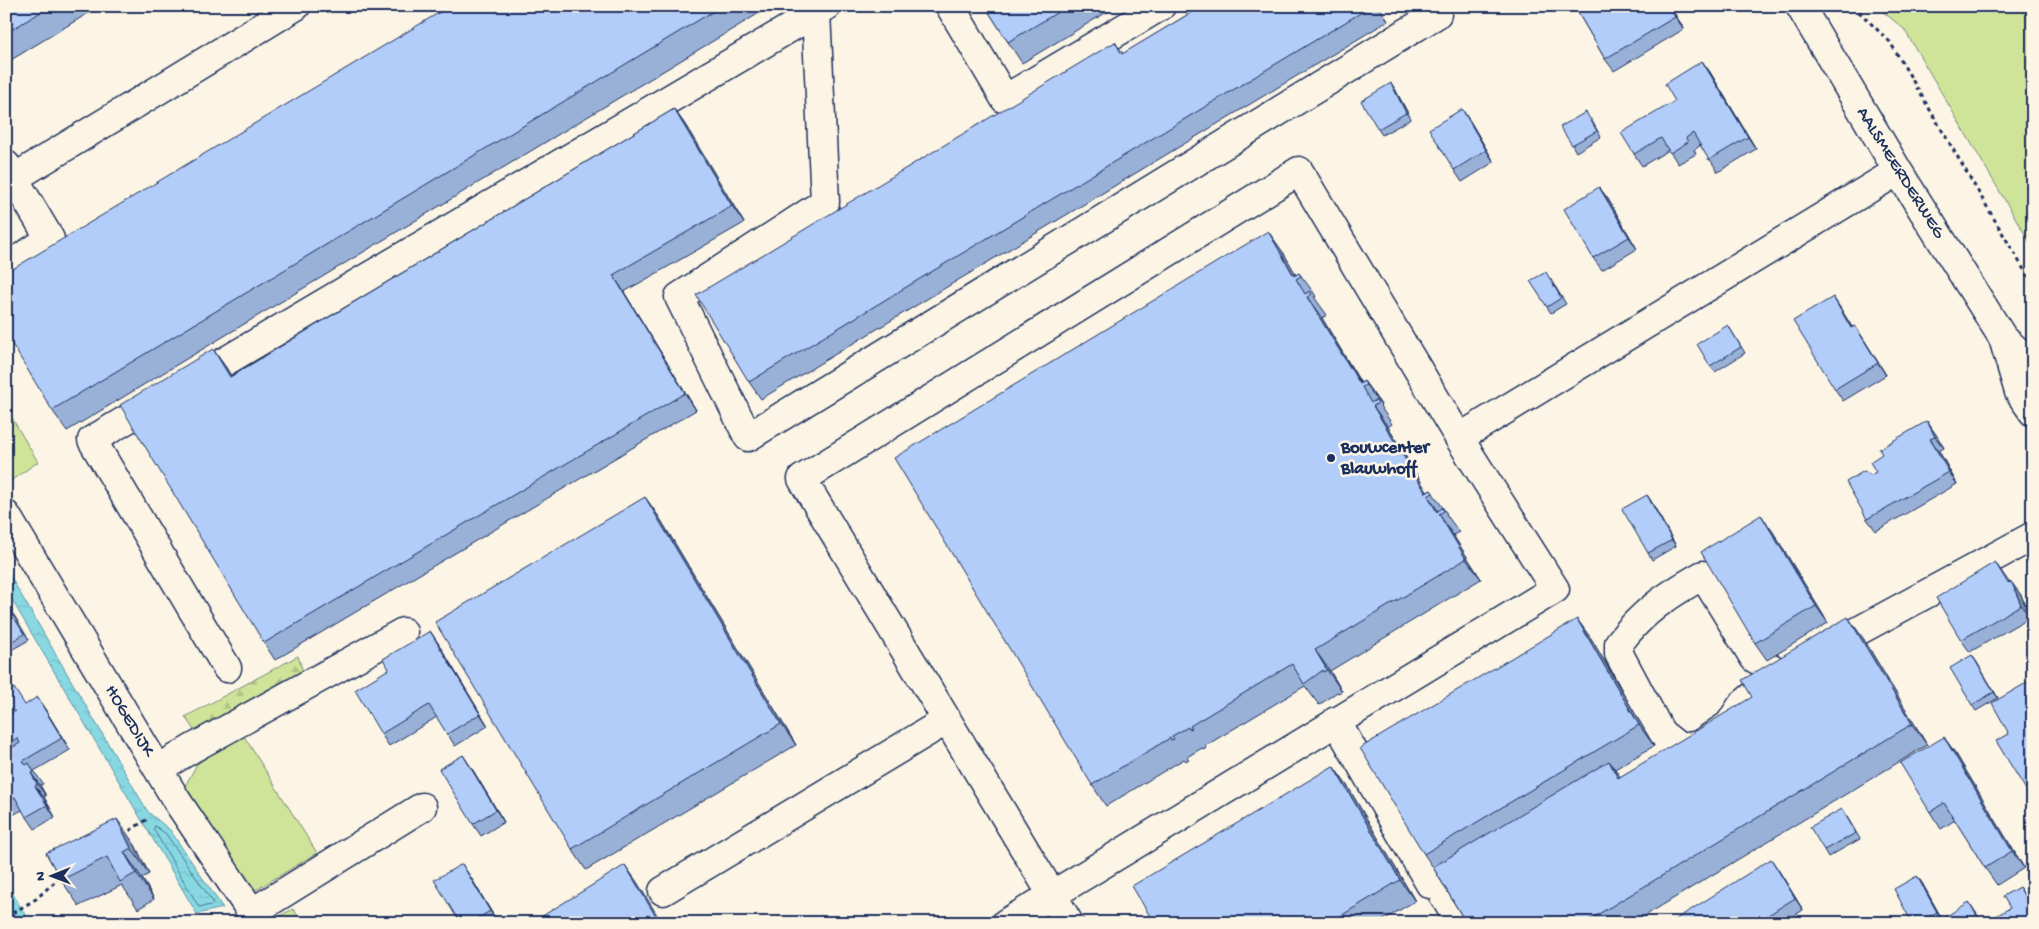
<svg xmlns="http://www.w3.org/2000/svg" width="2039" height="929" font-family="'Gochi Hand',sans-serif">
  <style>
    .grass { fill: #d0e499; stroke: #768a7c }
    .forest { fill: url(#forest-firs); stroke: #768a7c }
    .water { fill: url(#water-ripples); stroke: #5c94ac }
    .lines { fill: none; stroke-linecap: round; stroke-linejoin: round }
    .shore { stroke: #467392; stroke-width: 1 }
    .minor-casing { stroke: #1b2f5e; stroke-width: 31 }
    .path { stroke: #1b2f5e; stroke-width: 3; stroke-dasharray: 4 4; stroke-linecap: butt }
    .minor { stroke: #fcf5e5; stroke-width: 28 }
    .wall { fill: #99b0d7; stroke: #1b2f5e }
    .shaded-wall { fill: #7d90af; stroke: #1b2f5e }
    .building { fill: #b2cdfa; stroke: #1b2f5e }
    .poi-dot { fill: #1b2f5e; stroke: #fcf5e5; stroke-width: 2 }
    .labels { text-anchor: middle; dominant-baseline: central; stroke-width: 5; stroke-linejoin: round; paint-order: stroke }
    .street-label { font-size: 18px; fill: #1b2f5e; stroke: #fcf5e5 }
    .poi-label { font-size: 18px; font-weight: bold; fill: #1b2f5e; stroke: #fcf5e5; text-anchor: start }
  </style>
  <defs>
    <pattern id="forest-firs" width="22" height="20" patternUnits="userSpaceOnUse" patternTransform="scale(1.25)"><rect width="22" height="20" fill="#d0e499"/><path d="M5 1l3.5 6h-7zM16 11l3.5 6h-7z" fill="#b2c486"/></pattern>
    <pattern id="water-ripples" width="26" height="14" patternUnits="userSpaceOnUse" patternTransform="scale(1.25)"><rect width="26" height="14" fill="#87d8e0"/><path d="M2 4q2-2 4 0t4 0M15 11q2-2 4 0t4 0" fill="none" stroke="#74bac3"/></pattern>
  </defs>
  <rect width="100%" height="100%" fill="#fcf5e5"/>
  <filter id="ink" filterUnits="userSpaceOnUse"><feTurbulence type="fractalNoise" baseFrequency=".02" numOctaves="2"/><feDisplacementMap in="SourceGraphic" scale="10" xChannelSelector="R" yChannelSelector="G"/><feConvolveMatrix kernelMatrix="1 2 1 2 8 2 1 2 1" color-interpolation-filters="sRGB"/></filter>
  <g filter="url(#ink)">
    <path class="grass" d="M1876 6H2033V248L1904 29Z
      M6 408 38 462 6 484Z
      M242 733 317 853 256 890 183 790 197 764Z
      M293 909 303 923 270 921Z"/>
    <path class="forest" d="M298 656 303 672 196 733 185 717Z"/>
    <path class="water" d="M6 569 148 812 170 830 223 908 197 914 6 590Z
      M6 882 30 923H16C6 906 6 901 6 882Z"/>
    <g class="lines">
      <path class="shore" d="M155 826 166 834 213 902 212 905 199 907 154 830Z"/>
      <defs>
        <path id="minor" d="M950 6 1005 99 1161 6
          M1800 6 1898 171 2003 338 2033 365
          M816 12 825 202 679 297 748 437 1437 14 1433 6
          M6 165 50 239 6 267
          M6 183 296 6
          M2003 338 2019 392 2033 412
          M6 515 177 801 259 923
          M1825 649 2033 536
          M227 668 92 440 827 6
          M1780 673 1754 658 1703 575C1668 595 1643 611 1619 643V654L1661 733 1680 748 1699 745 1729 725 1742 705 1781 673
          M1336 721 1430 884 1438 886
          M158 769 193 748 403 632
          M1588 795 1643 763 1672 751
          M663 891 947 720
          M253 914 264 905 422 807
          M1006 923 1555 589 1459 438
          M1069 923 802 479 1299 171 1459 438 1898 171
          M1460 923 1438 886 1474 864"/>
      </defs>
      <use href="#minor" class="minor-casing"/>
      <path class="path" d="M1853 6 1890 42 2033 285
        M123 835 149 818
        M6 917 36 899 61 876"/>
      <use href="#minor" class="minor"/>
    </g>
    <path class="wall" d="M6 6H100L6 63Z
      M450 6H771L67 431 52 410Z
      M985 6H1117L1022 63 1008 42Z
      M1202 6H1379L1388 21 761 399 749 382 1115 42 1123 54Z
      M1574 6H1670L1684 29 1614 71 1605 59Z
      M1702 61 1710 72 1756 149 1718 172 1701 145 1694 150 1696 154 1678 164 1669 150 1642 166 1634 154 1675 101Z
      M1391 83 1395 89 1411 119 1382 135 1378 129Z
      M674 109 686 126 744 223 624 292 696 410 275 660 264 643 225 366 231 376Z
      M1591 119 1601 137 1576 152 1572 145Z
      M1470 121 1494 162 1462 182 1454 170Z
      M1599 187 1608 199 1637 249 1602 270 1593 258Z
      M1283 252 1296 275 1299 273 1314 293 1316 297H1314L1327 315 1322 318 1361 383 1364 381 1379 402 1381 405 1380 406 1392 424 1388 427 1427 492 1431 490 1447 514H1446L1459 532 1453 535 1481 579 1330 671 1342 691 1338 693 1337 692 1319 705 1305 686 1205 746 1206 748 1204 750 1202 748 1187 757 1189 759 1186 761 1184 759 1106 806 1092 785Z
      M1550 278 1566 304 1551 313 1547 307Z
      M1833 297 1852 327 1855 326 1863 338 1886 375 1843 401 1835 389Z
      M1728 325 1745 353 1715 372 1710 366Z
      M1935 433 1944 448 1939 451 1957 484 1876 531 1867 519Z
      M1647 495 1651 501 1676 546 1652 560 1648 553Z
      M645 497 659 517 796 745 586 870 572 849Z
      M1761 515 1773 532 1828 623 1767 660 1755 643Z
      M1995 562 2009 582 2021 595 2030 617 1970 652 1961 640Z
      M6 611 14 615 29 640 6 653Z
      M1577 619 1592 640 1654 746 1615 769 1620 777 1863 638 1927 745 1633 923H1466L1434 869 1424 854Z
      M430 631 438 643 488 726 455 746 437 717 389 746 381 734 389 669Z
      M1976 661 1998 698 1976 711 1972 705Z
      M8 692 25 705 45 709 70 750 34 771 43 784 40 785 46 796 44 797 55 817 35 829 22 810 6 819V751L14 746 11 742Z
      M1956 754 2024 868 1997 885 1985 868 1955 820 1941 829 1930 812Z
      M1333 766 1348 787 1415 901 1378 923H1154Z
      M471 767 504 822 481 836 473 824Z
      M1846 815 1860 839 1828 857 1824 850Z
      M135 845 149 874 142 878 154 899 138 909 122 885 79 906 61 880 46 853Z
      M1779 871 1803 910 1783 923H1674Z
      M470 876 498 923H460Z
      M1917 876 1922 883 1942 919 1934 923H1912Z"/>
    <path class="shaded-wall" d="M1669 6H1670L1684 29 1675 17Z
      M1702 61 1710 72 1756 149 1748 137Z
      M1391 83 1395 89 1411 119 1406 113Z
      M674 109 686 126 744 223 732 206Z
      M1462 109 1470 121 1494 162 1486 150Z
      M1599 187 1608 199 1637 249 1629 237Z
      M1268 231 1283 252 1298 278 1294 276Z
      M613 275 624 292 696 410 685 393Z
      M1307 297 1322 318 1363 387H1362Z
      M1833 297 1841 309 1860 340 1851 328Z
      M1855 326 1863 338 1886 375 1878 363Z
      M213 349 225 366 242 393 230 377Z
      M1364 381 1379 402 1381 405 1366 385Z
      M1373 406 1388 427 1429 495 1428 496Z
      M1927 421 1935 433 1944 448 1935 437Z
      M1930 439 1939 451 1957 484 1949 472Z
      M1647 495 1651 501 1676 546 1672 540Z
      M1428 496 1440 514H1439L1453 535 1481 579 1466 559 1437 512Z
      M645 497 659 517 796 745 781 724Z
      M1761 515 1773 532 1828 623 1816 606Z
      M2012 583 2021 595 2030 617 2021 605Z
      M1848 617 1863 638 1927 745 1912 724Z
      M1577 619 1592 640 1654 746 1639 725Z
      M430 631 438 643 488 726 480 714Z
      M1315 650 1330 671 1342 691 1327 670Z
      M1972 655 1976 661 1998 698 1994 692Z
      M37 697 45 709 70 750 62 738Z
      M1944 737 1956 754 2024 868 2012 851Z
      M463 755 471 767 504 822 496 810Z
      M1609 761 1624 782 1618 778Z
      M1333 766 1348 787 1415 901 1400 880Z
      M31 773 40 785 46 796 37 784Z
      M35 786 44 797 55 817 47 805Z
      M117 819 135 845 149 874 131 848Z
      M124 852 142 878 154 899 136 873Z
      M1771 859 1779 871 1803 910 1795 898Z
      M462 864 470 876 498 923 490 911Z
      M625 865 637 882 662 923H660Z
      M1917 876 1922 883 1942 919 1937 912Z
      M2019 887 2027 898 2033 908V910Z
      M1969 902 1977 914 1982 923H1981Z"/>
    <path class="building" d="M6 6H51L6 33Z
      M450 6H722L52 410 6 334V273Z
      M985 6H1068L1008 42Z
      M1202 6H1372L749 382 696 295 1115 42 1122 54Z
      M1574 6H1669L1675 17 1605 59Z
      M1702 61 1748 137 1709 160 1693 133 1686 138 1688 142 1670 153 1661 138 1634 154 1621 133 1675 101 1665 84Z
      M1391 83 1406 113 1378 129 1361 101Z
      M674 109 732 206 613 275 685 393 264 643 120 405 213 349 230 377Z
      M1462 109 1486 150 1454 170 1429 129Z
      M1586 112 1597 131 1572 145 1560 127Z
      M1599 187 1629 237 1593 258 1564 209Z
      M1268 231 1294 276 1299 273 1301 276 1296 279 1305 294 1310 291 1312 294 1307 297 1360 384 1364 381 1366 385 1362 387 1371 403 1376 400 1378 403 1373 406 1426 493 1431 490 1433 493 1428 496 1437 512 1442 508 1444 511 1439 514 1466 559 1315 650 1327 670 1323 672V670L1304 684 1292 664 1190 726 1192 728 1189 729 1188 727 1172 736 1174 739 1171 740 1170 738 1092 785 894 458Z
      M1546 272 1561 298 1547 307 1530 281Z
      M1833 297 1851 328 1855 326 1878 363 1835 389 1793 321Z
      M1728 325 1741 347 1710 366 1697 344Z
      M1927 421 1935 437 1930 439 1949 472 1867 519 1846 482 1864 471 1871 475 1876 472 1870 462 1882 454 1879 449Z
      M1647 495 1672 540 1648 553 1622 509Z
      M645 497 781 724 572 849 435 622Z
      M1761 515 1816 606 1755 643 1701 552Z
      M1995 562 2007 582 2012 583 2021 605 1961 640 1936 598Z
      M9 609 24 634 6 645V611Z
      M1848 617 1912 724 1584 923H1466L1433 867 1609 761 1618 778 1752 697 1742 680Z
      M1577 619 1639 725 1424 854 1360 748Z
      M430 631 480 714 447 734 429 705 381 734 355 690 389 669 383 659Z
      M1972 655 1994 692 1972 705 1950 668Z
      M2033 679V801L1996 741 2009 734 1992 703Z
      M14 688 25 705 37 697 62 738 23 761 26 765 29 763 34 772 31 773 37 784 35 786 47 805 26 817 15 797 6 802V751L20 743 17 738 11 742 6 734V716L15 711 6 716V690L7 692Z
      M1944 737 2012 851 1985 868 1944 803 1930 812 1900 763Z
      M463 755 496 810 473 824 439 769Z
      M1333 766 1400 880 1329 923H1154L1132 886Z
      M1842 809 1856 833 1824 850 1810 827Z
      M117 819 131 848 124 852 136 873 120 882 107 857 61 880 46 853Z
      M1771 859 1795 898 1756 923H1674L1673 921Z
      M462 864 490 911 470 923H460L434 880Z
      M625 865 660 923H531Z
      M1917 876 1937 912 1918 923H1912L1894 889Z
      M2019 887 2033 910V923H1997L1994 917 2010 908 2003 896Z
      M1969 902 1981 923H1940L1939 921Z
      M187 920 189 923H183Z"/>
  </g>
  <circle class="poi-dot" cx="1331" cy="458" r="5"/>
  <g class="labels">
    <g class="street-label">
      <text transform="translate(1900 173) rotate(58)">AALSMEERDERWEG</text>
      <text transform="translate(129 721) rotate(59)">HOGEDIJK</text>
    </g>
    <g class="poi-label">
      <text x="1341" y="448">Bouwcenter<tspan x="1341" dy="21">Blauwhoff</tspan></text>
    </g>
  </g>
  <rect width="2039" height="929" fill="none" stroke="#fcf5e5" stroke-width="25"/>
  <rect x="12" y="12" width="2014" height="904" fill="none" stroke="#1b2f5e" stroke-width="2" filter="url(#ink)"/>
  <g transform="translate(52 876) rotate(269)" stroke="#fcf5e5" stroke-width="4" paint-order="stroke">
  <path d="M0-4L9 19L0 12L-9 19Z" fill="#1b2f5e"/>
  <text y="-8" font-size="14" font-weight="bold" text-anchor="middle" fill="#1b2f5e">N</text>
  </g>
</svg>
